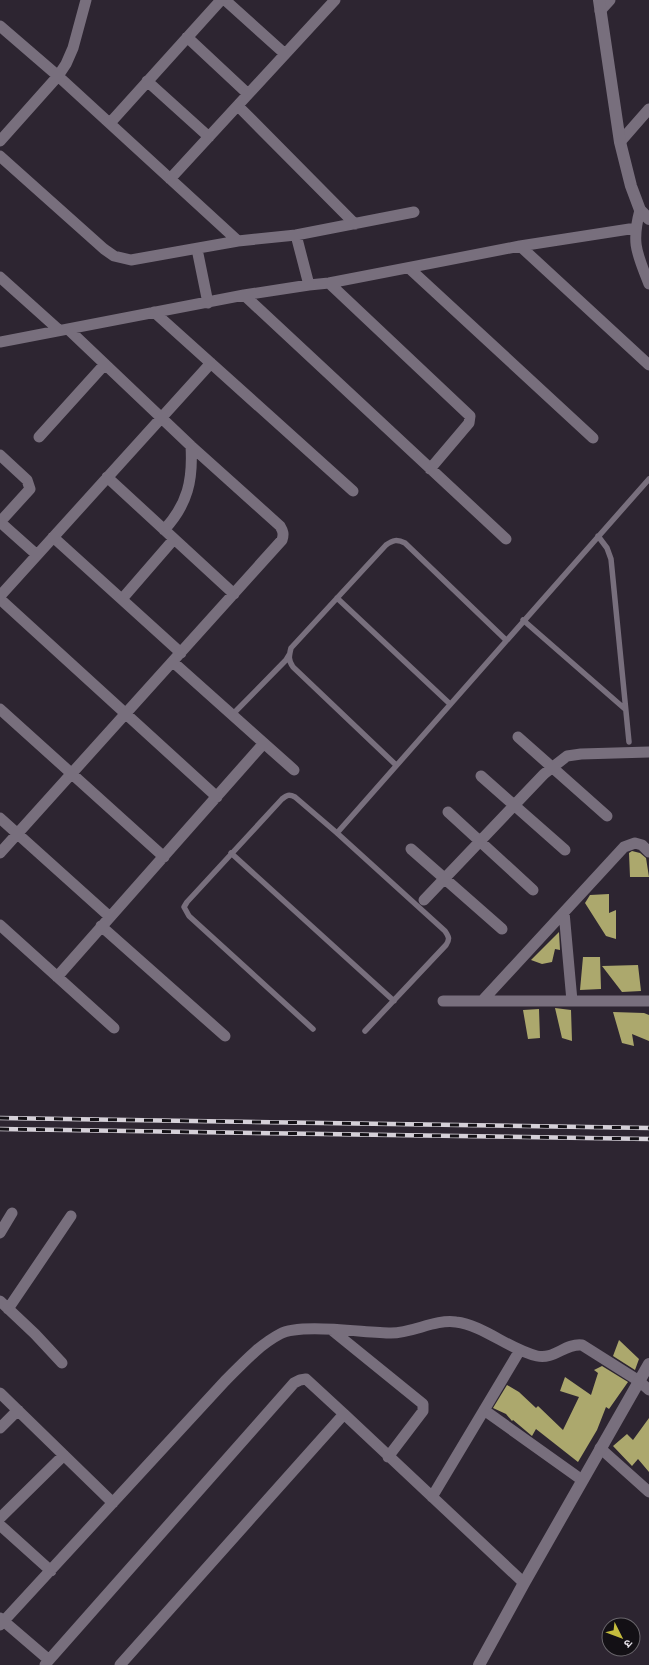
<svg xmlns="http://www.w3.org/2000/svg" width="649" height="1665" font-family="'DejaVu Sans','Noto Sans Devanagari',sans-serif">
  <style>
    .building { fill: #aca86d }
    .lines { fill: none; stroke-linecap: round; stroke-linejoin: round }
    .lane { stroke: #786f7d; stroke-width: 5.5 }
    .street { stroke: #786f7d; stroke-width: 11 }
    .secondary { stroke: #786f7d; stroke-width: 12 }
    .rail-casing { stroke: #d5d0d8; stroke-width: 4.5 }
    .rail { stroke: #131015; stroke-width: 3; stroke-dasharray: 9; stroke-linecap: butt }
  </style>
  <rect width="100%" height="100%" fill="#2d2531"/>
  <path class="building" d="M632 851 640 853 646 858 649 877H630L629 853Z
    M609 894V913L616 910V939L606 936 585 903 590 895Z
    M559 932 560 950 555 949 552 962 542 964 531 960Z
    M583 957H600L601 989 580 990Z
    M638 965 641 991 622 992 602 966Z
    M555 1008 571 1010 572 1041 562 1038Z
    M539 1009 540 1038 528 1039 523 1010Z
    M613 1012 644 1013 649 1015V1041L632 1034 634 1046 622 1043Z
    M619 1340 639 1359 635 1370 613 1356Z
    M602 1366 628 1382 609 1409 606 1407 597 1430 578 1462 536 1429 532 1436 513 1420 512 1421 506 1414 493 1408 507 1385 519 1392 536 1408 538 1406 563 1430 579 1397 560 1391 565 1377 591 1395 598 1373 594 1370Z
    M649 1418V1472L638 1459 632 1466 613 1446 627 1434 633 1440Z"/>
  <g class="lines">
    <path class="lane" d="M598 536 607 548 611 559 629 742
      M337 598 450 704
      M523 620 625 709
      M232 715 286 660 289 655
      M396 765 293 667C288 660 289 656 291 648L386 545C393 540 397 539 405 543L506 640
      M231 853 394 1001
      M313 1029 189 916 184 907 187 902 282 799C287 795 289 794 295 797L337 833
      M365 1031 446 945C450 939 449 937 445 931L337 833 649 479"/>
    <path class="street" d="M225 0 285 54
      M600 11 610 0
      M0 26 58 76 238 241 296 235
      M187 37 248 94
      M147 81 209 137
      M238 106 355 224
      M110 123 221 0
      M0 141 58 76 66 64 73 48 86 0
      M620 142 649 109
      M0 156 104 249 114 256 131 260 238 241
      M170 179 335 0
      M640 210C631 244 637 253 649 284
      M520 246 649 365
      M197 249 208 303
      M410 269 593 438
      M0 277 59 330
      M329 283 470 416 469 423 430 469
      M309 285 296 235 414 212
      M244 295 506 539
      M154 312 353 491
      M0 342 244 295 309 285 329 283 520 246 636 228
      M39 437 105 364
      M0 455 27 480 30 489 0 522 37 555
      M107 477 234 594
      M164 530C188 504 193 480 191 446
      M53 537 181 653
      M0 596 211 363
      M0 599 217 797
      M122 599 174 539
      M173 662 294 770
      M0 709 164 857
      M518 737 607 816
      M481 776 565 850
      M448 812 533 890
      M0 818 110 917
      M411 849 502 929
      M0 853 282 540C284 534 283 531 280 526L191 446 68 329
      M424 900 544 774 567 756 581 754 649 752
      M564 912 572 1001
      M0 925 114 1028
      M101 926 225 1036
      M57 977 264 743
      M443 1001H649
      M482 1001 624 847 635 843 642 845 649 852
      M0 1233 12 1213
      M0 1301 35 1334 62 1363
      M8 1309 71 1216
      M333 1331 423 1404V1411L388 1457
      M0 1393 113 1503
      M484 1410 582 1480
      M0 1428 18 1410
      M600 1448 649 1492
      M432 1497 520 1350
      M0 1518 64 1455
      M0 1525 51 1571
      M0 1618 49 1660 45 1665
      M0 1625 225 1381C242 1364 259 1345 280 1334 300 1323 365 1333 391 1333 413 1333 435 1319 456 1322 483 1325 510 1350 537 1356 554 1360 565 1343 582 1345L639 1381 649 1390
      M49 1660 294 1383 300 1380 306 1379 344 1414
      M120 1665 344 1414 524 1583"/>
    <path class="secondary" d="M599 0 620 142 631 186 640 210 649 219
      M479 1665 524 1583 649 1364"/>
    <defs>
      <path id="rail" d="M0 1118 649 1128
        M0 1129 649 1139"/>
    </defs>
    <use href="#rail" class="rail-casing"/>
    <use href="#rail" class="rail"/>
  </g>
  <g transform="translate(621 1637) rotate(132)"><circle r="19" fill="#131015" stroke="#69656b"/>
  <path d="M0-3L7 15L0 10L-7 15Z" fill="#c5bc3d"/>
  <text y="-6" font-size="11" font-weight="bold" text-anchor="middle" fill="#e9e4ec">उ</text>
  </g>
</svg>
